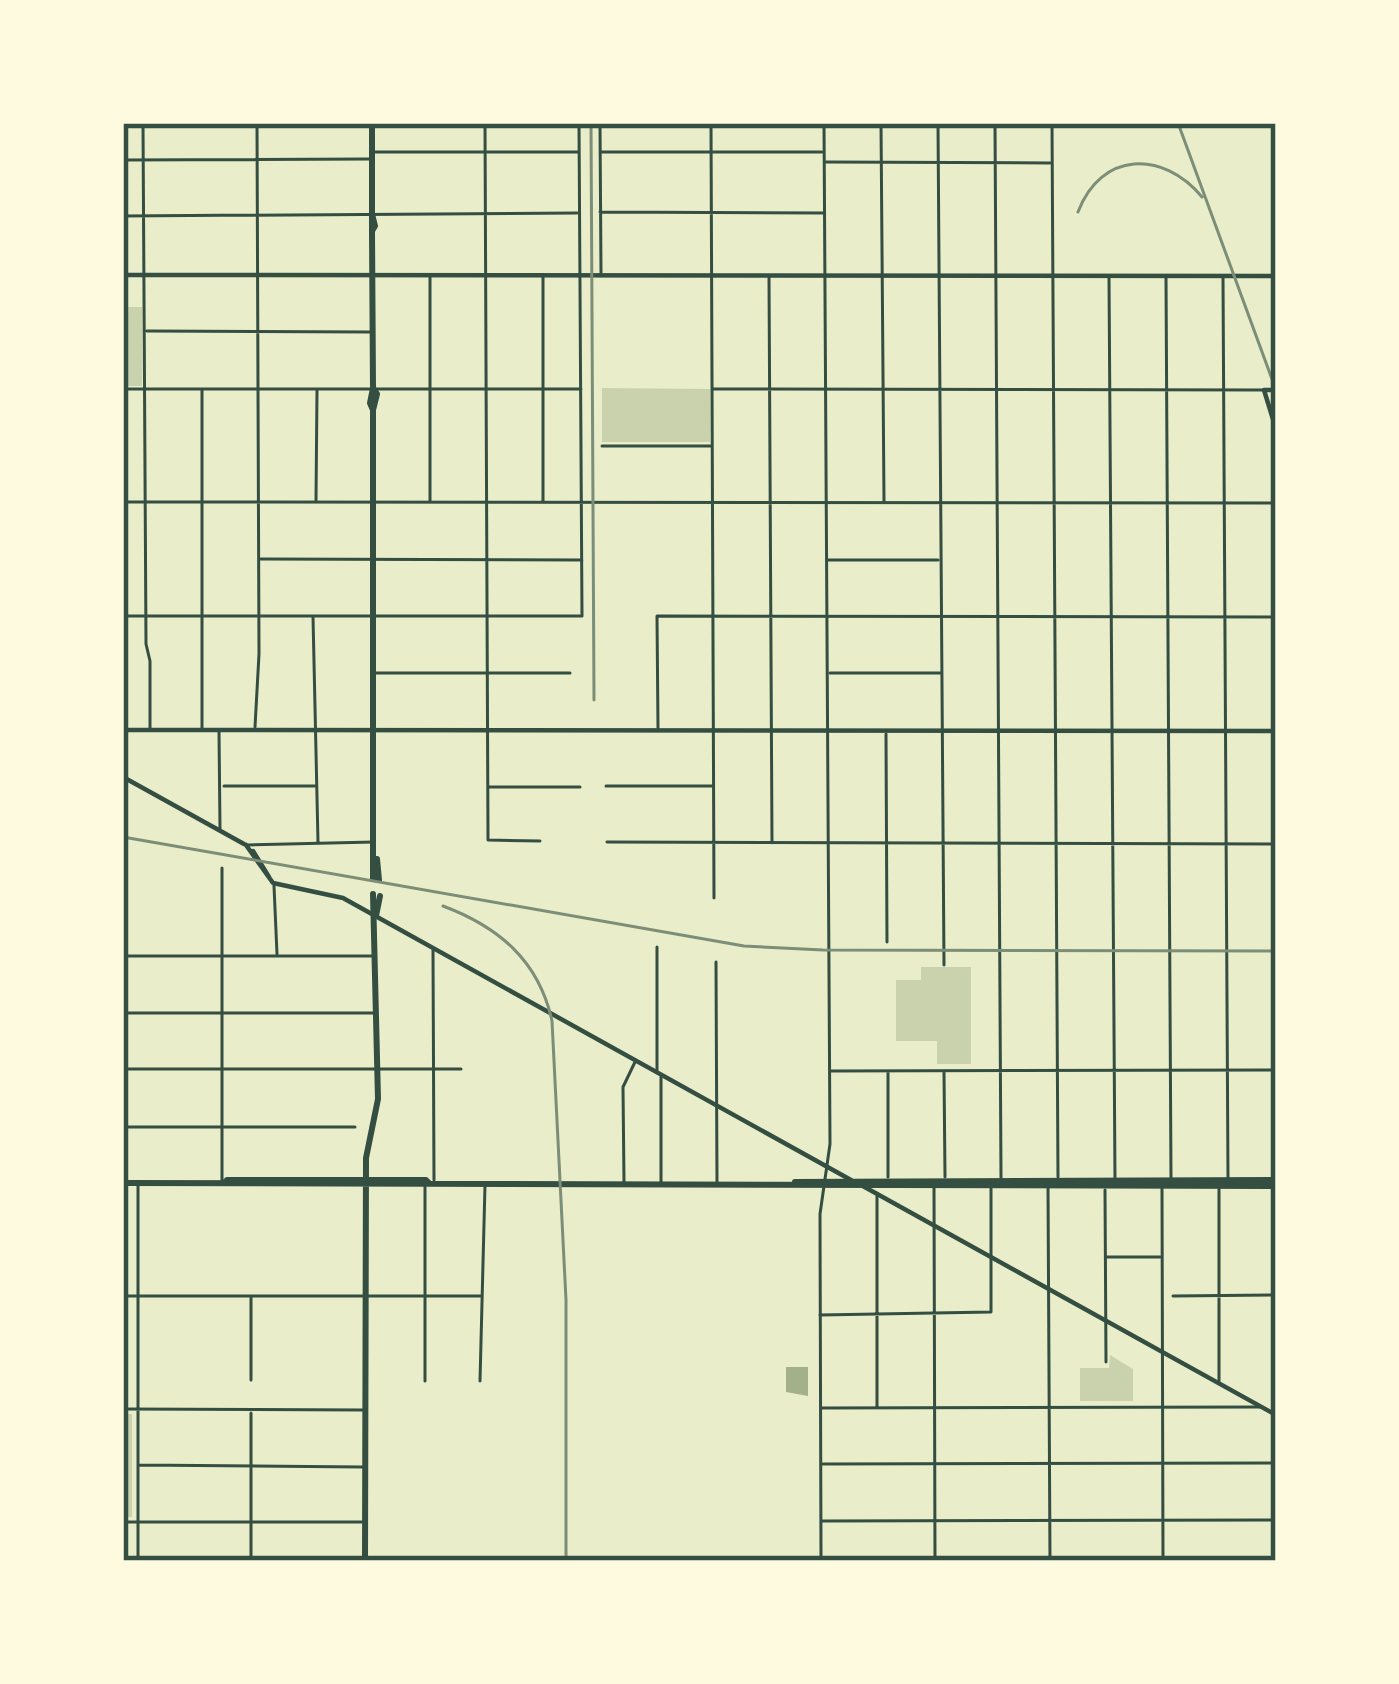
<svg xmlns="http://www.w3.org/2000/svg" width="1399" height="1684" font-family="Montserrat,sans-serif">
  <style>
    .green { fill: #cad2ad }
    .water { fill: #a3b18a }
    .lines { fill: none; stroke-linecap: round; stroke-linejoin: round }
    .minor { stroke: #344e41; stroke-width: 3 }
    .tertiary { stroke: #344e41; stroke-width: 3 }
    .secondary { stroke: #344e41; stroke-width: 4.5 }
    .primary { stroke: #344e41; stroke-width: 6 }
    .rail { stroke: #7c8e77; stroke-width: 3 }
    .neatline { fill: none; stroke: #344e41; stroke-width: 4.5 }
  </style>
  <rect width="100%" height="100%" fill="#e9edc9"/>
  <path class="green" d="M123 307H142V386H123Z
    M602 388 710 389V442H602Z
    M921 967H971V1064H937V1041H896V980H921Z
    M1110 1355 1133 1369V1401H1080V1368H1109Z
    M123 1414H132V1517H123Z"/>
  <path class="water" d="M786 1367H808V1396L786 1392Z"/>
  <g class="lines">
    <path class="minor" d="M143 123 146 644 150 661V728
      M485 123 488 840 540 841
      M600 123 601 273
      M711 123 714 898
      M881 123 884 501
      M938 123 944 965
      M995 123 1001 1178
      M1052 123 1058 1177
      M372 152H578
      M600 152H822
      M123 160 370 159
      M826 162 1050 163
      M600 212 824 213
      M123 216 577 213
      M769 277 772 843
      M1109 277 1115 1180
      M1166 277 1171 1180
      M1223 277 1228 1180
      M147 331 371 332
      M123 389H581
      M714 389 1263 390
      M602 446H711
      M316 500 317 390
      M430 501V276
      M543 501V277
      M123 502 1276 503
      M261 559 582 560
      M828 560H938
      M123 616H582L579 123
      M313 617 318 842
      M375 673H570
      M830 673H940
      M255 727 259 654 257 123
      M202 728V390
      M658 728 657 616 1276 617
      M219 731 220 829
      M886 734 887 942
      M224 786H316
      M606 786H713
      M488 787H580
      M607 842 1276 844
      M246 845 374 842
      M222 868V1182
      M274 886 277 954
      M657 947V1071
      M433 950 434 1180
      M123 956H375
      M716 962 717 1182
      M123 1013H375
      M123 1069H461
      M830 1071 1276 1070
      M944 1072 945 1177
      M661 1077V1182
      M123 1127H355
      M888 1177V1072
      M624 1182 623 1087 635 1062
      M138 1185V1561
      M934 1185 935 1561
      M1048 1185 1050 1561
      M1219 1187V1381
      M1162 1188 1163 1561
      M1105 1190 1106 1362
      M1106 1257H1160
      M123 1296H481
      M1173 1296 1274 1295
      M820 1315 991 1312V1188
      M251 1380V1298
      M425 1381V1186
      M480 1381 485 1185
      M821 1408 1261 1407
      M877 1408V1196
      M123 1409 363 1410
      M823 1464 1276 1463
      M139 1465 363 1467
      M822 1521 1276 1520
      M123 1522H363
      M251 1561V1413"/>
    <path class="tertiary" d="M821 1561 820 1214 830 1144 824 123"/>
    <path class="secondary" d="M123 275 1276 276
      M1276 390H1264L1276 429
      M123 730 1276 731
      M123 777 244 844
      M246 845 273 883 343 898 851 1180
      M253 851 269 877
      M861 1185 1276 1415
      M1276 1213V1332"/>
    <path class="primary" d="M372 123V231
      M372 214 375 226 372 231 373 388 377 394 373 410
      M373 388 370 403 373 410V879
      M377 859 379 880
      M376 916 380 896
      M795 1182 1276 1180
      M123 1183 1276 1186
      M224 1183 227 1180H426L430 1184
      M365 1561 366 1158 378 1099 373 894"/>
    <path class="rail" d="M591 123 594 700
      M1178 123 1276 390
      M1078 212C1101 151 1163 150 1202 197
      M123 837 744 946 823 950 1276 951
      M443 906C499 927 539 961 552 1021L566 1300V1561"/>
  </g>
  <rect width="1399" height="1684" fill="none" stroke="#fefae0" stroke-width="252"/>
  <rect x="126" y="126" width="1147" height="1432" class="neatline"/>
</svg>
